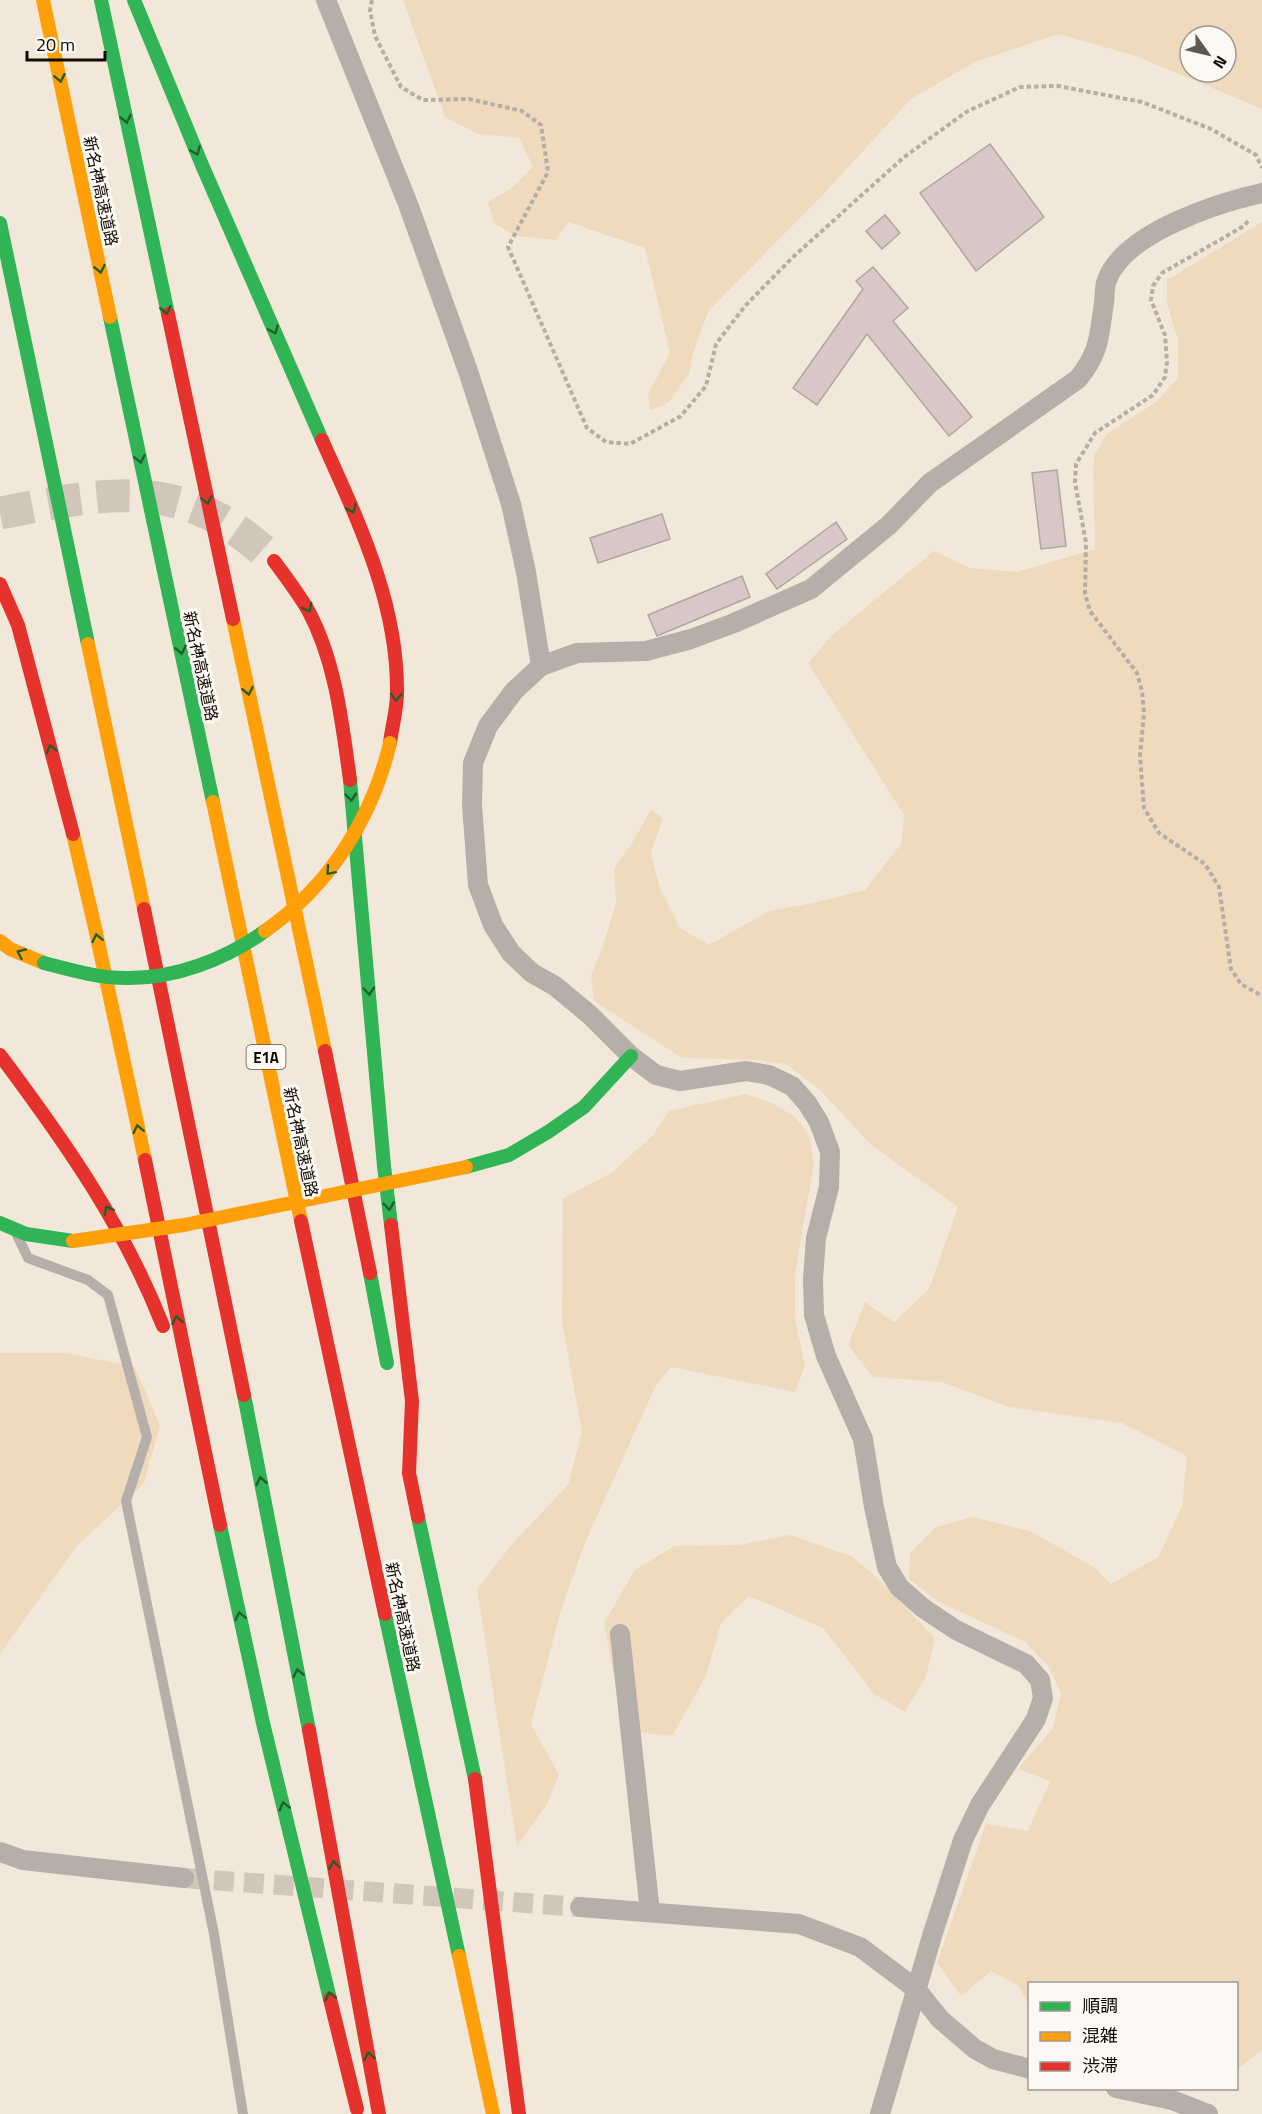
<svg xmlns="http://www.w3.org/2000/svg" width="1262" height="2114" font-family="'Titillium Web','Noto Sans JP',sans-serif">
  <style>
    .green { fill: #efdabe; fill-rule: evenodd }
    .building { fill: #d9c6c7; stroke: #afa5a1; stroke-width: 1.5 }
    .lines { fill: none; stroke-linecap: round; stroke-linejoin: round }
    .street-tunnel { stroke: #d0c7ba; stroke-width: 20; stroke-dasharray: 20 10; stroke-linecap: butt }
    .highway-tunnel { stroke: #d0c7ba; stroke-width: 33; stroke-dasharray: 33 16; stroke-linecap: butt }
    .path { stroke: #b5ada6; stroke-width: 4; stroke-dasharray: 4.5 3; stroke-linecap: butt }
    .lane { stroke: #b6afa9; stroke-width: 10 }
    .street { stroke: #b6afa9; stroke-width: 20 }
    .fast { stroke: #30b455; stroke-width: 14 }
    .slow { stroke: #ff9f0a; stroke-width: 14 }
    .jam { stroke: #e5322d; stroke-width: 14 }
    .fast-bridge { stroke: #30b455; stroke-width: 14 }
    .slow-bridge { stroke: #ff9f0a; stroke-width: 14 }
    .oneway { stroke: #205f2c }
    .labels { text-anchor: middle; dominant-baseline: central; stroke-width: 6; stroke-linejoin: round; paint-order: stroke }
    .shield { fill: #fcf8f3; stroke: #58514b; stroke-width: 1.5 }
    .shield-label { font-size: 15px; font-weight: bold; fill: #110a03 }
    .street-label { font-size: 16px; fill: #110a03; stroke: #fcf8f3 }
  </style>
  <rect width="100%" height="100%" fill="#f2e8da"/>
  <path class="green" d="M403 0H1262V109L1136 56 1058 34 975 62 911 99 819 199 709 310 694 350 689 374 668 403 650 410 648 394 670 353 645 248 568 222 556 240 516 236 494 223 488 202 510 189 533 167 519 138 478 134 445 117ZM1190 36H1226V72H1190Z
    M1262 222V2050L1237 2070 1236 1984H1030L1029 2006 1019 1986 991 1971 961 1996 937 1963 986 1824 1028 1831 1050 1781 1018 1769 1053 1728 1061 1693 1049 1667 1025 1642 939 1602 909 1579 910 1553 936 1527 973 1517 1030 1531 1094 1567 1111 1584 1158 1557 1182 1507 1187 1456 1122 1423 1009 1407 942 1382 873 1377 848 1345 865 1302 894 1322 929 1289 958 1207 871 1145 821 1091 788 1065 759 1060 682 1058 594 1001 591 975 604 943 616 903 614 868 632 843 651 810 663 818 651 853 660 888 680 928 709 945 769 911 813 903 865 890 901 844 904 815 808 663 831 636 934 551 970 568 1017 572 1095 549 1093 470 1095 453 1107 434 1156 402 1178 378V340L1167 303V280Z
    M746 1094 772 1103 795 1117 809 1135 814 1163 795 1274V1318L805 1366 795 1392 671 1367 656 1385 584 1545 561 1610 531 1724 559 1775 547 1804 517 1846 477 1589 513 1543 568 1485 582 1432 562 1322 563 1198 610 1174 653 1135 669 1111Z
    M0 1353H67L135 1367 160 1426 144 1483 76 1547 0 1654Z
    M790 1535 851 1556 873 1574 935 1638 926 1677 905 1712 874 1694 823 1628 749 1596 721 1623 706 1676 672 1736 635 1732 614 1677 604 1623 635 1570 674 1546 739 1545Z"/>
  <path class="building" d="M990 144 1044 217 976 271 920 193Z
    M885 215 900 233 882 249 866 231Z
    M873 267 908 308 893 321 972 417 949 436 867 334 817 405 793 388 863 289 856 281Z
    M1057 470 1066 546 1041 549 1032 473Z
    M662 514 670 539 598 563 590 538Z
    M836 522 847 539 777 589 766 574Z
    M742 576 750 597 657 636 648 615Z"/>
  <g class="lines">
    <path class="street-tunnel" d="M184 1878 580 1907"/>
    <path class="highway-tunnel" d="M0 513C112 492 184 474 274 561"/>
    <path class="path" d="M372 0 370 10 375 36 401 87 423 100 469 99 522 111 541 125 548 172 508 247 587 428 606 442 630 444 681 416 706 386 716 344 745 306 793 257 903 158 966 112 1020 87 1058 86 1142 102 1211 129 1256 155 1262 168
      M1248 221 1244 226 1162 273 1153 286 1151 300 1165 335 1167 362 1165 377 1153 395 1095 433 1076 464 1075 482 1086 543 1085 594 1090 611 1137 673 1142 691 1144 713 1140 756 1144 808 1159 833 1205 864 1219 887 1231 969 1241 984 1262 996"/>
    <path class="lane" d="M17 1235 28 1258 88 1280 108 1295 147 1437 126 1501 214 1934 243 2114"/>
    <path class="street" d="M326 0 408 204 468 371 511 504 526 572 541 666
      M620 1634 650 1912
      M0 1852 23 1860 184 1878
      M580 1907 799 1924 860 1947 916 1989 940 2019 975 2049 993 2059 1030 2069
      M1116 2088 1172 2100 1208 2114
      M880 2114 932 1936 963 1840 980 1805 1036 1719 1043 1698 1040 1680 1026 1664 956 1630 923 1608 899 1587 887 1567 874 1507 863 1439 826 1356 814 1315 813 1279 816 1238 829 1187 830 1152 819 1122 807 1103 792 1086 769 1075 746 1071 680 1081 656 1075 631 1056 590 1015 555 986 532 973 511 953 493 925 478 885 472 805 473 763 488 726 514 691 541 666 577 653 646 651 691 639 734 623 811 589 889 525 930 483 1078 379C1100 352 1099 336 1104 303 1105 296 1104 287 1107 280 1124 233 1217 203 1262 193"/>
    <path class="fast" d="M101 0 168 314
      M134 0 202 165 322 440
      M0 223 88 644
      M110 317 213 802
      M350 780 384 1166 391 1225
      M466 1167 509 1155 548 1132 584 1107 631 1056
      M0 1223 26 1234 73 1241
      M370 1273 387 1363
      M244 1395 309 1730
      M418 1517 475 1779
      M220 1525 263 1723 330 1999
      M385 1614 459 1956"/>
    <path class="slow" d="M43 0 110 317
      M233 619 325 1051
      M88 644 144 909
      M213 802 301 1221
      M73 834 95 928 145 1160
      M0 941 10 949 44 963
      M459 1956 493 2114"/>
    <path class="jam" d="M168 314 233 619
      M322 440C358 521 398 602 397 693 397 710 392 726 390 743
      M274 561C286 577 298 593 308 610 336 662 342 723 350 780
      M0 584 18 625 73 834
      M144 909 244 1395
      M325 1051 370 1273
      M0 1055C65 1142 123 1224 163 1326
      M145 1160 220 1525
      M301 1221 385 1614
      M391 1225 412 1401 409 1473 418 1517
      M309 1730 379 2114
      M475 1779 519 2114
      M330 1999 357 2109"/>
    <path class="fast-bridge" d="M44 963C71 970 98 978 126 978 175 979 226 959 265 931"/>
    <path class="slow-bridge" d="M265 931C329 886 372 819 390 743
      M73 1241 184 1225 466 1167"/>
  </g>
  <defs><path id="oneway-chevron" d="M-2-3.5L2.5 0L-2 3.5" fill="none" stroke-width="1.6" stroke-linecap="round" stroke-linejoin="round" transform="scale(1.5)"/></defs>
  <g class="oneway">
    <use href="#oneway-chevron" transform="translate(60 78) rotate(78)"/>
    <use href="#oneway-chevron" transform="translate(126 119) rotate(78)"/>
    <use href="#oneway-chevron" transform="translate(196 151) rotate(68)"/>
    <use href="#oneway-chevron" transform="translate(100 269) rotate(78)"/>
    <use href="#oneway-chevron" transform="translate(166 310) rotate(78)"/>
    <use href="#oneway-chevron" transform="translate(274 330) rotate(67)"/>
    <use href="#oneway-chevron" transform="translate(140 459) rotate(78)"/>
    <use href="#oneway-chevron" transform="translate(207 500) rotate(78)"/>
    <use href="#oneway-chevron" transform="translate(352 509) rotate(66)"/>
    <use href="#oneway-chevron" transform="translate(308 608) rotate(62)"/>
    <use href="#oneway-chevron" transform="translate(181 650) rotate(78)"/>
    <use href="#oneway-chevron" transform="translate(248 691) rotate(78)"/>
    <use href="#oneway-chevron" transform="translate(396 697) rotate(93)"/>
    <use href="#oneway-chevron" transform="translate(51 749) rotate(-105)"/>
    <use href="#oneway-chevron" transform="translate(351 797) rotate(85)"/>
    <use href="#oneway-chevron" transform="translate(330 871) rotate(131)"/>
    <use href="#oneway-chevron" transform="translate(97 938) rotate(-102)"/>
    <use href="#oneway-chevron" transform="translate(21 953) rotate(-156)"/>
    <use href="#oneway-chevron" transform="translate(369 991) rotate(85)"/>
    <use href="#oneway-chevron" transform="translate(138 1129) rotate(-102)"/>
    <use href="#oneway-chevron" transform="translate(389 1206) rotate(83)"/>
    <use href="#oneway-chevron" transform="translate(108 1210) rotate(-119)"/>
    <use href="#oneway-chevron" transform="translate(177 1320) rotate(-102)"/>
    <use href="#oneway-chevron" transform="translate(261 1481) rotate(-101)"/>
    <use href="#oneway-chevron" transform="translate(240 1616) rotate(-102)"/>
    <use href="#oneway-chevron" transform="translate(298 1673) rotate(-101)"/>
    <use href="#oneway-chevron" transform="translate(284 1806) rotate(-104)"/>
    <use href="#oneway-chevron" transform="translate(334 1865) rotate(-100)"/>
    <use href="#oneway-chevron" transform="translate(330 1996) rotate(-104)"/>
    <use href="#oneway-chevron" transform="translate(369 2056) rotate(-100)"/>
  </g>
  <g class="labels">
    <rect class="shield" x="246.5" y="1045" width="39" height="24" rx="4.5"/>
    <g class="shield-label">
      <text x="266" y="1057">E1A</text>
    </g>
    <g class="street-label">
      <text transform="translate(101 191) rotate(78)">新名神高速道路</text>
      <text transform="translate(201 666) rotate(78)">新名神高速道路</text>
      <text transform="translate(301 1142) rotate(78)">新名神高速道路</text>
      <text transform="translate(403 1617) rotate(78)">新名神高速道路</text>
    </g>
  </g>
  <rect x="1028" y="1982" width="210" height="108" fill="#fcf8f3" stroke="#9e9993" stroke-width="1.5"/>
  <rect x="1040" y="2002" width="30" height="9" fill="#30b455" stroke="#9e9993" stroke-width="1.5"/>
  <text x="1082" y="2012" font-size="18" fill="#110a03">順調</text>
  <rect x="1040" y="2032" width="30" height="9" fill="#ff9f0a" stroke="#9e9993" stroke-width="1.5"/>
  <text x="1082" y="2042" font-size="18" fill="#110a03">混雑</text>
  <rect x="1040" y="2062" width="30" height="9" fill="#e5322d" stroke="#9e9993" stroke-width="1.5"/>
  <text x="1082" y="2072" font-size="18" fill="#110a03">渋滞</text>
  <g transform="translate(1208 54) rotate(124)"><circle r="28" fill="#fcf8f3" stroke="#9e9993" stroke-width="1.5"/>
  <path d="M0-4.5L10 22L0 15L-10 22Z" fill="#60584e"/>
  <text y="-9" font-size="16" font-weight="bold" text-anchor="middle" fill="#110a03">N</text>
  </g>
  <path d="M27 51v9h78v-9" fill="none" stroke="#110a03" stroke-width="3"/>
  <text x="36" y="51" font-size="18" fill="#110a03" stroke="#fcf8f3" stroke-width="4.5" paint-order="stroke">20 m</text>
</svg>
